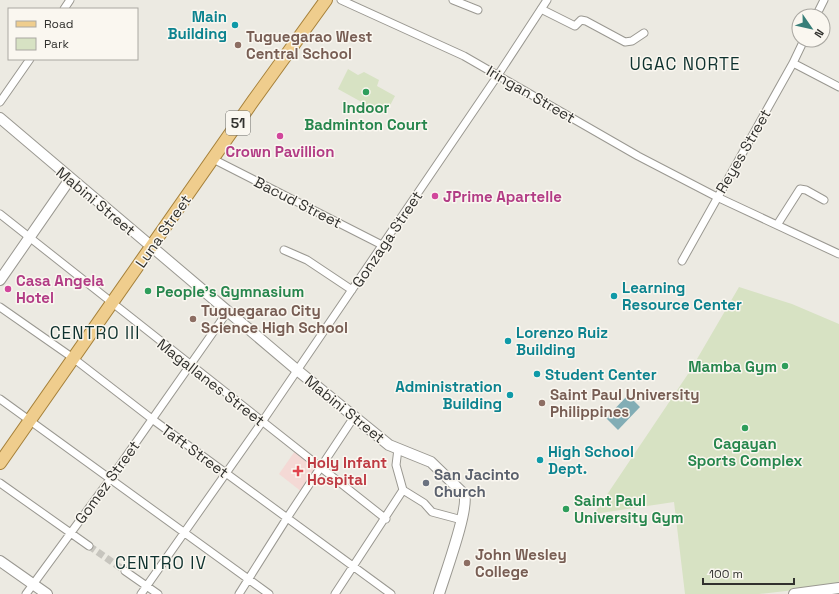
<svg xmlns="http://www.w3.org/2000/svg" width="839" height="594" font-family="'Space Grotesk',sans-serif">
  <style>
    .medical { fill: #f4d9d5 }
    .green { fill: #d7e2c3 }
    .water { fill: #82adb5 }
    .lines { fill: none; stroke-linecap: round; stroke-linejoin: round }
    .street-tunnel { stroke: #c7c5be; stroke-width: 7; stroke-dasharray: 7 3.5; stroke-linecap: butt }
    .street-casing { stroke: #9a9891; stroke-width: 9 }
    .secondary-casing { stroke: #9a9891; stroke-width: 12 }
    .primary-casing { stroke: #a6813a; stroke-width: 14 }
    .street { stroke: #fff; stroke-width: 7 }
    .secondary { stroke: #fff; stroke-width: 10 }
    .primary { stroke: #efcd8d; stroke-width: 12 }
    .culture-dot { fill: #0f9aa8; stroke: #faf7f0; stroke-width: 1.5 }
    .education-dot { fill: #8d6e63; stroke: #faf7f0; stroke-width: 1.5 }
    .leisure-dot { fill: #2e9e5b; stroke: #faf7f0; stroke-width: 1.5 }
    .hotel-dot { fill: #d1479c; stroke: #faf7f0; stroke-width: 1.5 }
    .health-dot { fill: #e0444e; stroke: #faf7f0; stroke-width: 1.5 }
    .worship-dot { fill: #6b7280; stroke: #faf7f0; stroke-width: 1.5 }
    .labels { text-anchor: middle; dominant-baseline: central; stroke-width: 3; stroke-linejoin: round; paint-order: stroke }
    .shield { fill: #faf7f0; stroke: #6d6c68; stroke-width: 1 }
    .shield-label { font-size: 14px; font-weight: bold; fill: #31312e }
    .culture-label { font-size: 15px; font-weight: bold; fill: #0d838f; stroke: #faf7f0; text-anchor: start }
    .education-label { font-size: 15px; font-weight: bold; fill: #785e54; stroke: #faf7f0; text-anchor: start }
    .street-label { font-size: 15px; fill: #31312e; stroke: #faf7f0 }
    .leisure-label { font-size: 15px; font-weight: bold; fill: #27864d; stroke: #faf7f0 }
    .hotel-label { font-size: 15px; font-weight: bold; fill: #b23c85; stroke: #faf7f0; text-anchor: start }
    .health-label { font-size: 15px; font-weight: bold; fill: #be3a42; stroke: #faf7f0; text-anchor: start }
    .worship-label { font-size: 15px; font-weight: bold; fill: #5b616d; stroke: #faf7f0; text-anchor: start }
    .quarter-label { font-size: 17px; letter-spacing: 1px; fill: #0e312e; stroke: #faf7f0 }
  </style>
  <rect width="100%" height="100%" fill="#eceae2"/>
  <path class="medical" d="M295 451 317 467 302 492 279 474Z"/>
  <path class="green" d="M348 69 358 75 364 72 379 80 377 86 395 96 385 115 338 89Z
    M739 287 792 304 839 324V585L759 594H685L674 502 594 514 690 371Z"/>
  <path class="water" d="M628 395 640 407 618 430 606 418Z"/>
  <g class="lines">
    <path class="street-tunnel" d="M89 546 125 571"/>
    <defs>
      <path id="street" d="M341 0 464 56 638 156 717 197 839 254
        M453 0 478 10
        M64 9 70 0
        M541 9 575 26 581 20 586 21 625 42 632 41 644 33
        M816 16 824 0
        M793 63 839 87
        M0 102 30 59
        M213 159 382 245
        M0 214 386 519
        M777 225 800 189 806 190 824 200
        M284 250 307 260 352 290
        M682 261 793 63 804 40
        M0 307 73 358 152 419 391 594
        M0 399 269 594
        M0 483 89 546
        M403 490 424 503 432 512 462 520
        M125 571 158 594
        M26 594 111 478 228 311
        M141 594 262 422 498 75 547 0
        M239 594 287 518 354 417
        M335 594 403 490 396 465 398 449"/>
      <path id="secondary" d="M0 118 297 370 389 445 431 462 464 494C470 507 444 577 439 594
        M0 280 70 179
        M0 561 47 594
        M794 594 839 588"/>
      <path id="primary" d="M0 463 253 101 326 0"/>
    </defs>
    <use href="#street" class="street-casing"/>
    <use href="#secondary" class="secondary-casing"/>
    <use href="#primary" class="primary-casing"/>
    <use href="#street" class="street"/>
    <use href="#secondary" class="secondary"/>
    <use href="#primary" class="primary"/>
  </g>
  <g class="culture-dot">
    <circle cx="235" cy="25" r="4"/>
    <circle cx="614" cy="296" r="4"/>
    <circle cx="508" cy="341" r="4"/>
    <circle cx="537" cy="374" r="4"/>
    <circle cx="510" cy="395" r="4"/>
    <circle cx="540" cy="460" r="4"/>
  </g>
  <g class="education-dot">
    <circle cx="238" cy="45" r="4"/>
    <circle cx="193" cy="319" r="4"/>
    <circle cx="542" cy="403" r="4"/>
    <circle cx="467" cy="563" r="4"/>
  </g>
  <g class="leisure-dot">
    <circle cx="366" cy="92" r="4"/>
    <circle cx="148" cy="291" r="4"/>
    <circle cx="785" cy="366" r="4"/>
    <circle cx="745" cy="428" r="4"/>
    <circle cx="566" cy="509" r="4"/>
  </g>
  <g class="hotel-dot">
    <circle cx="280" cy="136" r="4"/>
    <circle cx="435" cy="196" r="4"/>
    <circle cx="8" cy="289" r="4"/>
  </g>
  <path class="health-dot" d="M296 465h4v4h4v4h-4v4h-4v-4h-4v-4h4z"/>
  <circle class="worship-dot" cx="426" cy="483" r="4"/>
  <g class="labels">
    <rect class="shield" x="226" y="111" width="24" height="24" rx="3"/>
    <g class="shield-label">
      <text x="238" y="123">51</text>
    </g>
    <g class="culture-label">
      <text x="227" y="16" text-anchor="end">Main<tspan x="227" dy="17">Building</tspan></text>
      <text x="622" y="287">Learning<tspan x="622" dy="17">Resource Center</tspan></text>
      <text x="516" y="332">Lorenzo Ruiz<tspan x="516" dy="17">Building</tspan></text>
      <text x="545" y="374">Student Center</text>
      <text x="502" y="386" text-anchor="end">Administration<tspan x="502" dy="17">Building</tspan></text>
      <text x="548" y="451">High School<tspan x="548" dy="17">Dept.</tspan></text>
    </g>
    <g class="education-label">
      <text x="246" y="36">Tuguegarao West<tspan x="246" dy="17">Central School</tspan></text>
      <text x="201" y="310">Tuguegarao City<tspan x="201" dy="17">Science High School</tspan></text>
      <text x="550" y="394">Saint Paul University<tspan x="550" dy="17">Philippines</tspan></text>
      <text x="475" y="554">John Wesley<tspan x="475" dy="17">College</tspan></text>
    </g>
    <g class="street-label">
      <text transform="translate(531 94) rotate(30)">Iringan Street</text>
      <text transform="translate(743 151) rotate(-60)">Reyes Street</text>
      <text transform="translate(96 201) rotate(40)">Mabini Street</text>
      <text transform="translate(298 202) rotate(27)">Bacud Street</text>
      <text transform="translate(163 231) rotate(-55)">Luna Street</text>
      <text transform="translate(387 239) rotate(-56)">Gonzaga Street</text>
      <text transform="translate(211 382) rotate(38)">Magallanes Street</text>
      <text transform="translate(345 409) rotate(39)">Mabini Street</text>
      <text transform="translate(195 451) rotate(36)">Taft Street</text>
      <text transform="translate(107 482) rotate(-54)">Gomez Street</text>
    </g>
    <g class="leisure-label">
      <text x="366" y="107">Indoor<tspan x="366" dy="17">Badminton Court</tspan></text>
      <text x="156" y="291" text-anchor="start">People's Gymnasium</text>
      <text x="777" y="366" text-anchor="end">Mamba Gym</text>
      <text x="745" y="443">Cagayan<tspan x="745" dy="17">Sports Complex</tspan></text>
      <text x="574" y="500" text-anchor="start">Saint Paul<tspan x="574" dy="17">University Gym</tspan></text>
    </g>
    <g class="hotel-label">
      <text x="280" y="151" text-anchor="middle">Crown Pavillion</text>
      <text x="443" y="196">JPrime Apartelle</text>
      <text x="16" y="280">Casa Angela<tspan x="16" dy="17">Hotel</tspan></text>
    </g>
    <g class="health-label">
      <text x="307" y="462">Holy Infant<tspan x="307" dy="17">Hospital</tspan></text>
    </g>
    <g class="worship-label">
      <text x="434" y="474">San Jacinto<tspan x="434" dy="17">Church</tspan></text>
    </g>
    <g class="quarter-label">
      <text x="685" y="64">UGAC NORTE</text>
      <text x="95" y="333">CENTRO III</text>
      <text x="161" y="563">CENTRO IV</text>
    </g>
  </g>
  <rect x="8" y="8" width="130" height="52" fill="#faf7f0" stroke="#aaa8a2"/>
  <rect x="16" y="21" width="20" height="6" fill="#efcd8d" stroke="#aaa8a2"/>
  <text x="44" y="28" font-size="12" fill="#31312e">Road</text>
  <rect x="16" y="38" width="20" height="12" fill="#d7e2c3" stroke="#aaa8a2"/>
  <text x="44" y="48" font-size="12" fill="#31312e">Park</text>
  <g transform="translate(811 28) rotate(124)"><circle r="19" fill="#faf7f0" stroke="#aaa8a2"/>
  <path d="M0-3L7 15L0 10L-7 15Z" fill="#387f79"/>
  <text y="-6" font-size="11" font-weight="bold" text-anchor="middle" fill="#31312e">N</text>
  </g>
  <path d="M703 578v6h91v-6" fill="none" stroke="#31312e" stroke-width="2"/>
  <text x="709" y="578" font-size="12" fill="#31312e" stroke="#faf7f0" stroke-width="3" paint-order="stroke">100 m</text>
</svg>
